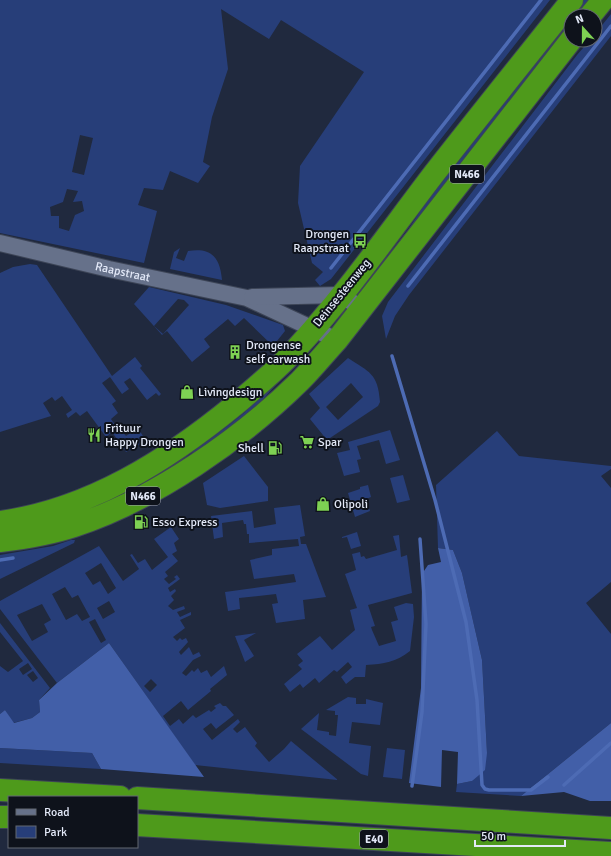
<svg xmlns="http://www.w3.org/2000/svg" width="611" height="856" font-family="Signika,sans-serif">
  <style>
    .green { fill: #273e79; fill-rule: evenodd }
    .forest { fill: #425fa8 }
    .lines { fill: none; stroke-linecap: round; stroke-linejoin: round }
    .stream { stroke: #4d6bb4; stroke-width: 3.5 }
    .minor-casing { stroke: #3d4557; stroke-width: 18 }
    .highway-casing { stroke: #3d4557; stroke-width: 24 }
    .minor { stroke: #66718a; stroke-width: 16 }
    .highway { stroke: #4e9a1b; stroke-width: 22 }
    .labels { text-anchor: middle; dominant-baseline: central; stroke-width: 4; stroke-linejoin: round; paint-order: stroke }
    .shield { fill: #0e121b; stroke: #a3a8b6; stroke-width: 1 }
    .shield-label { font-size: 11px; font-weight: bold; fill: #e3e9f8 }
    .poi-label { font-size: 12px; fill: #e3e9f8; stroke: #0e121b; text-anchor: start }
    .street-label { font-size: 12px; fill: #e3e9f8; stroke: #0e121b }
  </style>
  <rect width="100%" height="100%" fill="#20293e"/>
  <path class="green" d="M0 0H550L331 279 320 286 315 280 323 272 312 263 298 203 300 166 364 72 281 20 269 39 221 9 228 69 212 117 203 162 210 166 198 183 170 171 163 190 144 188 138 205 157 211 144 263 0 233ZM80 135 93 138 84 175 72 172ZM67 189 78 191 73 202 82 201 84 211 75 215 69 231 59 228V216H51L50 207 63 202Z
    M579 0H593L581 16H571V28L369 285 366 283 408 230 433 191Z
    M611 14V36L409 295 395 316 386 339 382 316 388 302 577 55 590 40H595V34Z
    M180 248 176 258 184 261 188 251C212 247 220 258 222 280L170 269 174 252Z
    M30 264 37 265 112 376 135 357 142 366 140 368 161 394 159 396 156 393 147 400 130 378 124 382 129 389 122 394 110 377 102 383 116 401 112 404 118 413 111 419 115 425 116 424 126 436 138 428 146 441 126 452 112 432 106 437 87 411 80 416 76 412 68 418 66 414 72 410 62 396 55 401 52 397 43 403 51 416 0 432V273L13 267Z
    M149 287 226 305 283 325 285 331 273 346 244 318 235 326 228 319 204 339 210 347 192 362 167 331 162 335 134 304ZM178 299 184 300 189 305 163 334 154 326Z
    M348 358C369 372 378 373 380 402L378 406 327 440 310 419 320 408 309 394ZM351 383 363 397 338 420 326 407Z
    M280 380 259 404 194 455 192 452C209 440 227 427 244 413 256 402 265 387 280 380Z
    M390 430 400 460 386 464 379 440 357 446 361 459 357 460 360 472 344 476 337 453 350 450 348 442Z
    M497 431 519 456 611 466V469L601 476 611 488V582L586 603 611 634V723L521 796 456 792 457 784 472 781 487 753 482 660 462 573 453 550 438 548 436 485Z
    M244 456 268 487V501L220 508 207 505 203 483Z
    M403 475 410 500 397 503 390 478Z
    M368 485 371 497 366 499 370 511 355 517 348 493 360 489V487Z
    M300 505 305 536 300 537 301 544H306L326 597 303 600 305 619 276 623 272 604 278 603 276 594 239 598 240 609 228 611 225 592 296 582 294 574 254 579 250 560 272 555V549L299 546 298 539 249 543V534H247L246 524H244L243 520 222 523 223 537 214 539 211 516 252 511 254 528 276 524 274 508Z
    M171 527 179 539 174 543 177 551 172 554 178 561 165 572 168 576 164 579 169 584 176 579 174 577 177 575 180 579 168 588 170 592 175 589 176 591 171 596 174 600 168 606 173 610 184 606 185 609 177 612 180 617 191 612V615L180 620 185 628 173 637 177 641 180 638 182 640 186 638 188 642 179 652 181 655 189 647 193 655 199 652 201 656 193 660 182 673 186 676 192 670 194 672 198 668 201 673 207 670 211 677 224 666 227 675 210 689 211 691 188 710 181 701 163 716 170 726 179 719 183 724 193 715 196 718 209 710 211 712 216 708 214 706 220 703 223 706H226L234 715 216 729 211 723 203 729 212 740 238 719 240 722 233 729 237 733 245 727 257 743 255 746 269 762 284 749 291 741 338 780 195 765 109 643 57 683 0 609V601L99 546 123 581 139 569 130 555 132 554 138 563 145 559 152 570 168 557 154 539ZM101 563 116 588 108 594 100 581 93 585 85 573ZM65 587 72 598 78 595 90 617 82 621 77 614 66 620 52 594ZM109 601 115 612 103 619 97 608ZM42 604 51 620 44 624 48 632 32 641 17 615ZM95 619 106 640 101 643 89 622ZM151 679 157 685 150 692 144 686Z
    M357 532 361 546 351 549 347 537 342 538V537Z
    M399 535 401 557 407 555 412 593 368 605 375 626 371 627 372 630 379 646 396 641 391 622 398 620 394 607 406 603 413 604 414 617 410 651C396 662 384 664 366 665L365 677H355L346 684 341 677 352 667 348 662 337 672 334 670 319 683 315 678 303 688 300 684 290 692 284 684 302 669 298 665 303 661 297 654 320 636 332 650 355 630 350 610 357 608 345 574 356 570 352 554 360 552 361 557 364 556 366 559 397 550 393 536Z
    M71 540H75L74 543 0 579V555L53 546Z
    M0 623 50 688 39 700 40 712 32 718 13 723 5 710 0 714V666L8 672 23 661 0 632ZM28 663 32 669 23 675 19 669ZM33 671 38 678 33 682 27 675Z
    M256 633 244 640 254 656 245 662 235 636Z
    M348 697 356 698V704H366V699L383 703 380 725 352 722 349 743 371 746 368 776 361 774 301 729 319 713 317 730 329 732V735L336 736 338 715H335V711L326 710Z
    M0 748 92 753 101 769 0 763Z
    M387 748 405 750 402 779 383 777Z"/>
  <path class="forest" d="M438 548 453 550 462 573 482 660 487 753 485 770 472 781 457 784 458 752 442 750 441 787 409 783 421 688 422 574 428 565 441 562Z
    M109 643 204 777 101 769 92 753 0 748V714L5 710 14 723 32 718 40 712 39 700 57 683Z
    M611 723V801H590L564 792 521 796Z"/>
  <g class="lines">
    <path class="stream" d="M331 268 541 0
      M408 286 611 26
      M392 356 435 500 466 622 477 700 482 785 485 789 489 790H531L548 777
      M0 560 13 558
      M564 785 611 743
      M412 786 422 712 426 624 420 539"/>
    <defs>
      <g id="minor">
        <path id="s1" d="M0 243 109 269 247 298 337 340"/>
        <path d="M252 297 340 295 362 308"/>
      </g>
      <path id="highway" d="M590 16 603 0
        M0 522C89 510 168 460 236 404 256 387 277 370 295 350 345 296 388 234 433 175 479 116 526 58 572 0
        M0 541C25 538 50 534 74 526 154 500 241 439 300 381 313 368 325 353 337 340L571 40
        M0 790 120 797
        M137 798 611 828
        M0 817H9
        M137 825 611 853"/>
    </defs>
    <use href="#minor" class="minor-casing"/>
    <use href="#highway" class="highway-casing"/>
    <use href="#minor" class="minor"/>
    <use href="#highway" class="highway"/>
  </g>
  <defs>
    <symbol id="bus-bare" viewBox="-9 -9 18 18"><path d="M-5-6H5V4H4V6H2V4H-2V6H-4V4H-5ZM-3.5-4V0h7V-4ZM-3.5 1.2v1.5H-2V1.2ZM2 1.2v1.5H3.5V1.2Z" fill="#7ed153" stroke="#0e121b" stroke-width="2.5" paint-order="stroke"/></symbol>
    <symbol id="building-bare" viewBox="-9 -9 18 18"><path d="M-4-6H4V6H1V3H-1V6H-4ZM-2.5-4.3h1.7v1.8h-1.7ZM.8-4.3h1.7v1.8H.8ZM-2.5-1h1.7V.8h-1.7ZM.8-1h1.7V.8H.8Z" fill="#7ed153" stroke="#0e121b" stroke-width="2.5" paint-order="stroke"/></symbol>
    <symbol id="shop-bare" viewBox="-9 -9 18 18"><path d="M-5-2.5h2.3a2.7 3.5 0 0 1 5.4 0H5L5.5 6h-11ZM-1.5-2.5h3a1.5 2.3 0 0 0-3 0Z" fill="#7ed153" stroke="#0e121b" stroke-width="2.5" paint-order="stroke"/></symbol>
    <symbol id="restaurant-bare" viewBox="-9 -9 18 18"><path d="M-5-6h1v4h1v-4h1v4h1v-4h1v5L-1.5 .5V6h-2V.5L-5-1ZM5-6V6H3V1.5H1.5Q1.5-4 5-6Z" fill="#7ed153" stroke="#0e121b" stroke-width="2.5" paint-order="stroke"/></symbol>
    <symbol id="supermarket-bare" viewBox="-9 -9 18 18"><path d="M-6-5.5h2.5l.6 2H6L4.5 2H-2.5L-4.4-4H-6ZM-1.5 3.2a1.3 1.3 0 1 0 .1 0ZM3 3.2a1.3 1.3 0 1 0 .1 0Z" fill="#7ed153" stroke="#0e121b" stroke-width="2.5" paint-order="stroke"/></symbol>
    <symbol id="fuel-bare" viewBox="-9 -9 18 18"><path d="M-5.5-6h7V0h2V4h1.3V-2.5L3-4.5l.8-.8L6-3V5H2.5V1h-1V6h-7ZM-4.2-4.7v3.2H.2V-4.7Z" fill="#7ed153" stroke="#0e121b" stroke-width="2.5" paint-order="stroke"/></symbol>
  </defs>
  <g fill-rule="evenodd">
    <use href="#bus-bare" x="350" y="231" width="20" height="20"/>
    <use href="#building-bare" x="225" y="342" width="20" height="20"/>
    <use href="#shop-bare" x="177" y="382" width="20" height="20"/>
    <use href="#restaurant-bare" x="84" y="425" width="20" height="20"/>
    <use href="#supermarket-bare" x="297" y="432" width="20" height="20"/>
    <use href="#fuel-bare" x="265" y="438" width="20" height="20"/>
    <use href="#shop-bare" x="313" y="494" width="20" height="20"/>
    <use href="#fuel-bare" x="131" y="512" width="20" height="20"/>
  </g>
  <g class="labels">
    <g class="shield">
      <rect x="450" y="165" width="34" height="18" rx="3"/>
      <rect x="126" y="487" width="34" height="18" rx="3"/>
      <rect x="360" y="830" width="28" height="18" rx="3"/>
    </g>
    <g class="shield-label">
      <text x="467" y="174">N466</text>
      <text x="143" y="496">N466</text>
      <text x="374" y="839">E40</text>
    </g>
    <g class="poi-label">
      <text x="349" y="234" text-anchor="end">Drongen<tspan x="349" dy="14">Raapstraat</tspan></text>
      <text x="246" y="345">Drongense<tspan x="246" dy="14">self carwash</tspan></text>
      <text x="198" y="392">Livingdesign</text>
      <text x="105" y="428">Frituur<tspan x="105" dy="14">Happy Drongen</tspan></text>
      <text x="318" y="442">Spar</text>
      <text x="264" y="448" text-anchor="end">Shell</text>
      <text x="334" y="504">Olipoli</text>
      <text x="152" y="522">Esso Express</text>
    </g>
    <g class="street-label">
      <text stroke="none"><textPath href="#s1" startOffset="126">Raapstraat</textPath></text>
      <text transform="translate(342 293) rotate(-51)">Deinsesteenweg</text>
    </g>
  </g>
  <rect x="8" y="796" width="130" height="52" fill="#0e121b" stroke="#636873"/>
  <rect x="16" y="809" width="20" height="6" fill="#66718a" stroke="#636873"/>
  <text x="44" y="816" font-size="12" fill="#e3e9f8">Road</text>
  <rect x="16" y="826" width="20" height="12" fill="#273e79" stroke="#636873"/>
  <text x="44" y="836" font-size="12" fill="#e3e9f8">Park</text>
  <g transform="translate(583 28) rotate(339)"><circle r="19" fill="#0e121b" stroke="#636873"/>
  <path d="M0-3L7 15L0 10L-7 15Z" fill="#7ed153"/>
  <text y="-6" font-size="11" font-weight="bold" text-anchor="middle" fill="#e3e9f8">N</text>
  </g>
  <path d="M475 840v6h90v-6" fill="none" stroke="#e3e9f8" stroke-width="2"/>
  <text x="481" y="840" font-size="12" fill="#e3e9f8" stroke="#0e121b" stroke-width="3" paint-order="stroke">50 m</text>
</svg>
